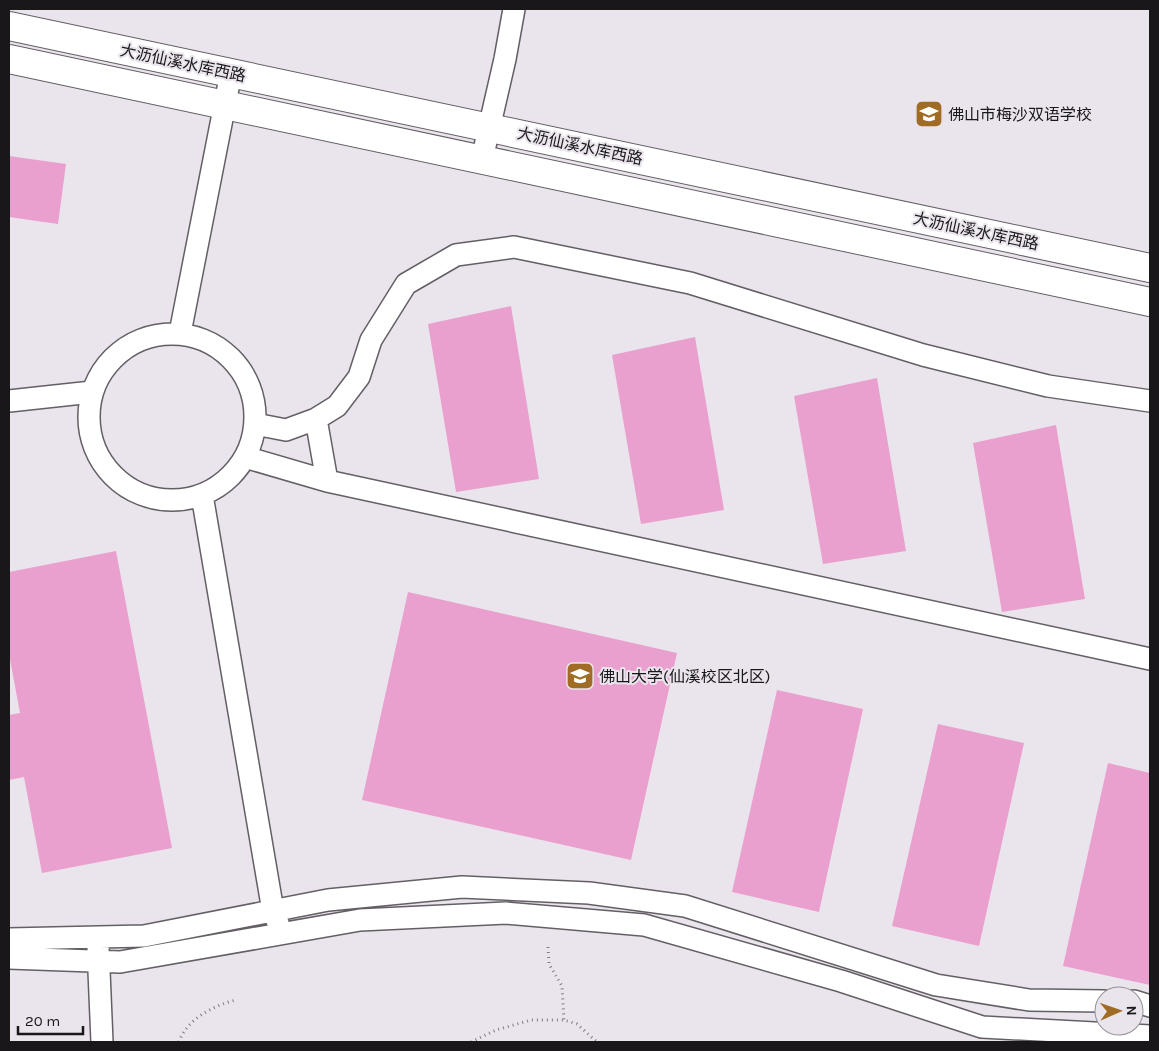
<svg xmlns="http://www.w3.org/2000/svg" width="1159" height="1051" font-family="Karla,'Noto Sans SC',sans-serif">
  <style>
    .building { fill: #eaa0ce }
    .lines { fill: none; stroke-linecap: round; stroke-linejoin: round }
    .street-casing { stroke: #645f65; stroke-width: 24 }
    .secondary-casing { stroke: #645f65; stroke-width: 30 }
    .path { stroke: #807c82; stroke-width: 3; stroke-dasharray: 1 4; stroke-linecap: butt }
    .street { stroke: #fff; stroke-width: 21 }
    .secondary { stroke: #fff; stroke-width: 28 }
    .labels { text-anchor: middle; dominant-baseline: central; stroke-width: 4; stroke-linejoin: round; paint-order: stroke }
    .street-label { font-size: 16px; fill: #19171a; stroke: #eae4ec }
    .poi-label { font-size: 16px; fill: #19171a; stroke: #eae4ec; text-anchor: start }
  </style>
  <rect width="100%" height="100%" fill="#eae4ec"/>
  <path class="building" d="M9 156 66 164 58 224 9 217Z
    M511 306 539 479 456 492 428 324Z
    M695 337 724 510 641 524 612 355Z
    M877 378 906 551 823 564 794 396Z
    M1056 425 1085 599 1002 612 973 443Z
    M116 551 172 848 42 873 24 777 9 780V715L20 713 9 654V572Z
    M408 592 677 653 631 860 362 800Z
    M777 690 863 709 819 912 732 892Z
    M938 724 1024 743 979 946 892 926Z
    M1108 763 1150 773V985L1063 966Z"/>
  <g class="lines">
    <defs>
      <path id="street" d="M482 159 505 59 514 9
        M180 333 231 73
        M89 417a83 83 0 1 1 166 0a83 83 0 1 1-166 0Z
        M9 401 92 392
        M316 419 327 481
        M255 424 286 430 316 419 337 406 359 377 371 340 406 284 456 255 514 247 690 283 923 355 1048 386 1150 401
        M245 457 327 481 1150 659
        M202 495 273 911 278 923
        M9 939 144 936 328 900 462 887 589 893 685 906 936 985 1029 1000 1104 1001
        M98 947 102 1042
        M9 958 120 962 360 920 506 913 644 925 841 981 982 1027 1150 1036
        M1134 1001 1150 1006"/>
      <path id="secondary" d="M9 26 1150 268
        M9 59 1150 302"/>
    </defs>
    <use href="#street" class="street-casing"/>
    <use href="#secondary" class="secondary-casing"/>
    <path class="path" d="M548 947 549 964 562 986 564 1020
      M179 1042C186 1020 214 1005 236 1000
      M471 1042 496 1030 531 1020H564L577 1024 597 1042"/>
    <use href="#street" class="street"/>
    <use href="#secondary" class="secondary"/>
  </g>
  <defs>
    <symbol id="school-square" viewBox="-11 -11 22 22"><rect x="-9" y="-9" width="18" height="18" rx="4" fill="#a06b24" stroke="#eae4ec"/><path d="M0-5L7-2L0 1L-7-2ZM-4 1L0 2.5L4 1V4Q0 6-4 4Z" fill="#fff"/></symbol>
    <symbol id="university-square" viewBox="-11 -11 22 22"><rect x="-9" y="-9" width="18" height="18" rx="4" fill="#a06b24" stroke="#eae4ec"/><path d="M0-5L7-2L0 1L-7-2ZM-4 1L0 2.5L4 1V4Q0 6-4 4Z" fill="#fff"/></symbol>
  </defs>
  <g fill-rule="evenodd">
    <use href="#school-square" x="913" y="98" width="32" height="32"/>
    <use href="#university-square" x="564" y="660" width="32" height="32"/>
  </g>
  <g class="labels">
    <g class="street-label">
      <text transform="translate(183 63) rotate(12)">大沥仙溪水库西路</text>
      <text transform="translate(580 146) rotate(12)">大沥仙溪水库西路</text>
      <text transform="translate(976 231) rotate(12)">大沥仙溪水库西路</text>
    </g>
    <g class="poi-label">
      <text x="948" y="114">佛山市梅沙双语学校</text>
      <text x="599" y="676">佛山大学(仙溪校区北区)</text>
    </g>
  </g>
  <rect width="1159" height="1051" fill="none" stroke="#19171a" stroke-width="20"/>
  <g transform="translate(1119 1011) rotate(88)"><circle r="24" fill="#eae4ec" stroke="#969298"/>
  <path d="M0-4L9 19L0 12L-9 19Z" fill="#a06b24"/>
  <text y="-8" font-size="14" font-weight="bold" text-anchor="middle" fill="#19171a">N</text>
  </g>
  <path d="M18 1026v8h65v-8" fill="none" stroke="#19171a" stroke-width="2.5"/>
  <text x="25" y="1026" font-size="15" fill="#19171a" stroke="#eae4ec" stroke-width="4" paint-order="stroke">20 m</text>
</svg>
